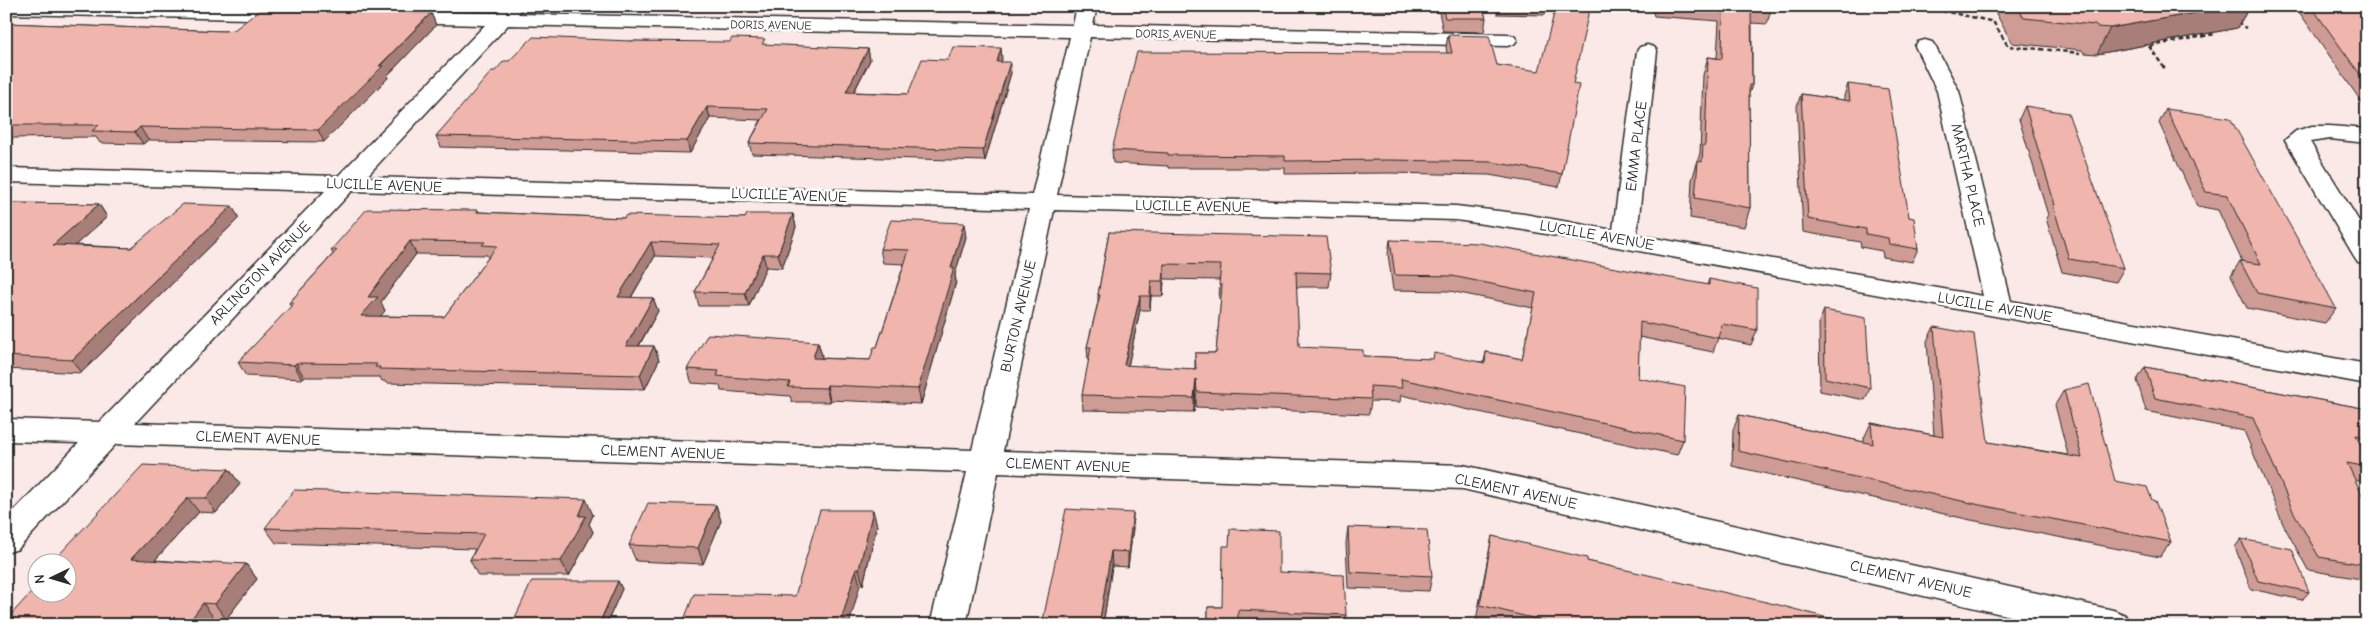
<svg xmlns="http://www.w3.org/2000/svg" width="2373" height="631" font-family="'Comic Neue',sans-serif">
  <style>
    .lines { fill: none; stroke-linecap: round; stroke-linejoin: round }
    .minor-casing { stroke: #2b2b2b; stroke-width: 3 }
    .path { stroke: #2b2b2b; stroke-width: 2.5; stroke-dasharray: 4.5 3; stroke-linecap: butt }
    .minor { fill: #fff; fill-rule: evenodd }
    .wall { fill: #ce9c94; stroke: #2b2b2b; fill-rule: evenodd }
    .shaded-wall { fill: #a87f78; stroke: #2b2b2b }
    .building { fill: #f0b5ac; stroke: #2b2b2b; fill-rule: evenodd }
    .labels { text-anchor: middle; dominant-baseline: central; stroke-width: 5; stroke-linejoin: round; paint-order: stroke }
    .far-street-label { font-size: 12px; fill: #2b2b2b; stroke: #fff }
    .street-label { font-size: 15px; fill: #2b2b2b; stroke: #fff }
  </style>
  <rect width="100%" height="100%" fill="#fae9e6"/>
  <filter id="ink" filterUnits="userSpaceOnUse"><feTurbulence type="fractalNoise" baseFrequency=".02" numOctaves="2"/><feDisplacementMap in="SourceGraphic" scale="10" xChannelSelector="R" yChannelSelector="G"/><feConvolveMatrix kernelMatrix="1 2 1 2 8 2 1 2 1" color-interpolation-filters="sRGB"/></filter>
  <g filter="url(#ink)">
    <g class="lines">
      <defs>
        <path id="minor" d="M6 6 292 8 299 10 302 14 299 18 292 20 6 14Z
          M515 6 520 11 518 14 1073 25 1077 6H1097L1093 25 1507 34 1514 36 1517 40 1514 44 1507 46 1090 37 1057 195 1456 206 1524 214 1613 230 1637 51 1640 47 1647 45 1654 47 1657 51 1637 235 1983 296 1937 91 1915 46 1918 42 1925 40 1932 42 1935 46 1959 91 2011 301 2367 364V384L1524 230 1456 220 1054 210 1003 451 1463 465 2113 610 2125 615 2131 625H2049L1463 489 998 473 966 625H930L967 472 116 444 18 549 6 553V519L79 443 6 441V419L100 422 325 191 6 182V168L338 176 485 25 395 23 388 21 385 17 388 13 395 11 497 13 503 7ZM508 25 1070 37 1032 195 366 177ZM352 191 1029 209 972 450 135 423Z
          M2312 126H2330L2367 129V143L2330 139 2310 142 2367 234V264L2358 262 2354 256 2285 140 2296 131Z"/>
      </defs>
      <use href="#minor" class="minor-casing"/>
      <path class="path" d="M1920 6 1990 21 1994 23 2008 46 2080 53
        M1944 10 1947 6
        M2237 23 2246 28
        M2143 44 2151 46 2215 34
        M2149 46 2165 69"/>
      <use href="#minor" class="minor"/>
    </g>
    <path class="wall" d="M308 6H453L451 9Z
      M1313 6H1482L1486 18 1484 32 1443 31 1439 12 1313 10Z
      M1498 6H1548L1545 15 1497 14Z
      M1651 6H1772L1767 24 1752 23V85L1749 94 1750 208 1744 227 1690 218 1692 180 1700 153 1703 75 1708 57 1717 58 1719 21 1654 16Z
      M1992 6H2250L2237 28 2097 54 2084 53 2082 50 2012 43Z
      M2295 6H2367V107H2365Z
      M431 13 436 25 387 76 388 78 324 142 148 140 143 144 100 143 96 137 6 138V23L224 31Z
      M1448 35 1497 65 1573 84 1562 174 1559 187 1489 175 1388 173 1285 174V168H1168V166L1113 163 1112 150 1447 53 1446 47Z
      M631 41 766 45 868 49 870 60 854 92 908 94 948 60 1002 59 1001 62 1011 73 985 161 752 154 749 143 761 120 710 118 690 153 441 147 436 136 495 71 509 61Z
      M1848 84 1909 217 1918 249 1912 262 1883 257 1882 251 1861 247 1860 242 1803 232 1797 106 1801 94 1844 100V96Z
      M2025 106 2124 268 2116 282 2062 272 2046 218 2048 215 2019 119Z
      M2166 109 2336 308 2325 323 2247 308 2231 276 2240 261H2242L2218 210 2197 206 2159 123Z
      M6 203 99 204 107 217 75 245 131 248 239 218 81 373 6 369Z
      M478 210 479 212 624 218H745L793 214 796 227 782 268 766 267 749 306H699L695 292 713 258 655 256 631 298H653L658 311 639 346H654L659 360 645 389 386 383 385 381H382L380 377H304L302 379 246 376 238 362 291 307 289 303 333 254 331 250ZM416 254 487 255 488 258 444 317 380 316 385 311 381 302Z
      M1109 232 1331 273 1329 287H1296L1299 347 1363 356 1484 362 1486 352 1522 359 1533 308 1450 291 1393 290 1388 254 1390 240 1707 285 1709 279 1757 330 1751 345 1718 338 1713 352 1639 337 1638 378 1683 440 1677 455 1401 395 1400 402 1371 401 1369 414 1196 407V394L1194 412 1083 410 1082 395 1089 361H1088L1087 347 1098 302V295ZM1164 279 1220 280 1219 299H1221L1216 353H1195V369L1128 366 1140 310H1150L1151 296H1163Z
      M966 237 955 274 956 282 921 404 830 400V402H792L790 396 721 391 720 385 692 383 687 369 818 342 822 356 821 358 870 360 877 347 904 264 883 263 880 249Z
      M1824 310 1870 388 1865 400 1820 391 1819 322Z
      M1934 327 1988 442 2068 455 2055 405 2064 390 2115 481 2152 500 2171 542 2160 557 1971 520 1732 466 1733 430 1739 415 1864 442V438L1871 423 1934 435 1927 341Z
      M2145 367 2367 409V452L2363 451 2367 460V472L2359 481 2355 480 2367 505V580L2308 570 2283 524 2244 431 2146 411 2137 380Z
      M229 469 240 484 216 513 199 512 155 560 211 564H246L257 579 226 619 214 618 209 625H6L58 562 55 559Z
      M716 505 721 521 703 564 636 561 629 545Z
      M593 515 589 524 593 532 569 576H478L470 560 475 549 276 543 265 528Z
      M877 525 863 585 795 596Z
      M1348 527 1432 576 1429 591 1348 588 1346 543Z
      M1133 528 1128 567 1112 566 1103 625H1042Z
      M1492 536 1587 561 1854 625H1493L1476 620Z
      M2241 539 2309 592 2302 600 2251 589 2235 547Z
      M1279 572 1346 615 1345 625H1301L1238 622V625H1208V607H1222Z
      M618 581 622 589 606 625H514L513 622Z"/>
    <path class="shaded-wall" d="M2235 6H2250L2237 28 2097 54 2110 28Z
      M431 13 436 25 387 76 388 78 324 142 318 130Z
      M1001 48 1002 59 998 73 997 62Z
      M868 49 870 60 848 103 846 92Z
      M1010 62 1011 73 985 161 983 150Z
      M707 107 710 118 690 153 687 141Z
      M140 127 148 140 143 144 135 132Z
      M99 204 107 217 62 257 53 245Z
      M232 206 239 218 81 373 72 360Z
      M793 214 796 227 782 268 778 254Z
      M964 223 966 237 955 274 956 282 921 404 918 389 951 268Z
      M410 241 416 254 381 302 385 311 368 330 361 316 368 297Z
      M651 242 655 256 623 311 618 297Z
      M763 254 766 267 749 306 745 293Z
      M1164 264V279L1163 296V281Z
      M1151 281V296L1150 310V296Z
      M1140 296V310L1125 380 1124 365Z
      M653 298 658 311 631 359 626 346Z
      M818 342 822 356 817 373 813 358Z
      M654 346 659 360 645 389 640 375Z
      M296 363 304 377 302 379 294 365Z
      M1196 379V394L1194 412V398Z
      M827 385 830 400V402L826 388Z
      M229 469 240 484 216 513 206 498Z
      M188 498 199 512 143 573 131 559Z
      M586 499 593 515 589 524 593 532 569 576 561 561Z
      M716 505 721 521 703 564 698 548Z
      M873 510 877 525 863 585 859 569Z
      M1133 513V528L1128 567V552Z
      M1111 551 1112 566 1103 625H1099Z
      M246 564 257 579 226 619 215 604Z
      M856 569 860 585 849 625H840Z
      M618 581 622 589 606 625H599Z
      M203 603 214 618 209 625H187Z"/>
    <path class="building" d="M1442 6H1482L1486 18H1445Z
      M1556 6H1590L1573 84 1579 85 1562 174 1492 162 1390 160 1285 161V156L1168 155V153L1112 150 1137 52 1452 53 1448 35 1489 36 1497 65 1539 71Z
      M1723 6H1751L1752 85H1749L1750 208 1695 198 1698 161 1702 162 1703 145H1705L1708 57 1722 59Z
      M2017 6H2235L2110 28 2097 27 2095 25 2024 18Z
      M2311 6H2367V84Z
      M260 10 431 13 379 66H383L318 130 140 127 135 132 92 131 99 125H6V23L224 31 234 30Z
      M533 37 631 41 730 42 732 38 765 39 762 44 868 49 846 92 908 94 922 59 948 60 953 47 1001 48 997 62H1010L983 150 749 143 768 109 707 107 687 141 436 136 492 71H495L504 61H509Z
      M1848 84 1888 89 1909 217 1914 218 1918 249 1889 244 1888 238 1866 234V229L1808 219 1801 94 1850 101Z
      M2025 106 2068 113 2124 268 2069 259 2053 205H2055Z
      M2166 109 2230 118 2336 308 2257 293 2240 261 2261 264 2227 195 2206 192Z
      M6 203 99 204 53 245 131 248 183 204 232 206 72 360 6 356V270L13 265H6Z
      M367 209 478 210 477 212 624 218 626 215 745 218 747 214H793L778 254H763L745 293 695 292 720 245 651 242 618 297 653 298 626 346H654L640 375 379 369 380 367H375L377 364 296 363 294 365 238 362 294 303H289L337 250H331ZM410 241 485 242 482 245 497 246 444 317 361 316 378 297H368Z
      M891 220 964 223 951 268H954L918 389 827 385 826 388 788 387 790 382 717 376 719 371 687 369 708 334 818 342 813 358 870 360 874 347H877L909 250 880 249Z
      M1109 232 1326 237 1331 273 1296 272 1299 347 1363 350V356L1433 359 1434 353 1485 363 1486 352 1522 359 1536 293 1452 276 1395 275 1390 240 1479 243 1709 285V279L1757 288V330L1722 324 1718 338 1640 322 1638 378 1685 387 1683 440 1401 379 1402 388 1370 386 1371 399 1197 392 1196 379 1194 398 1082 395 1091 347H1087L1100 295H1098ZM1164 264 1221 265 1219 285H1222L1216 353H1195L1196 369 1124 365 1140 296H1150L1151 281H1163Z
      M1824 310 1866 318 1870 388 1825 378Z
      M1934 327 1974 334 1988 442 2082 458 2064 390 2089 384 2115 481 2147 487 2152 500 2155 501 2171 542 1980 505 1738 451 1739 415 1873 444 1871 423 1943 437Z
      M2145 367 2367 409V437L2356 435 2367 460V467L2347 463 2367 505V565L2319 557 2293 511 2253 418 2155 398Z
      M143 465 229 469 206 498H188L131 559 211 564 212 562 246 564 215 604 203 603 187 625H6V620L38 585V594H68V564H57L60 560 55 559Z
      M294 490 586 499 579 516H586L561 561 470 560 484 534 265 528Z
      M648 503 716 505 698 548 629 545Z
      M1066 509 1133 513 1128 552 1111 551 1099 625H1042Z
      M820 510H873L859 569H856L840 625H682L694 594 795 596Z
      M1348 527 1427 530 1432 576 1350 572Z
      M1230 529 1279 531V572L1344 575 1346 615 1238 610V625H1208V607H1222L1223 546H1229Z
      M1492 536 1587 558V561L1779 605 1854 625H1588L1581 623 1580 625H1560L1480 605Z
      M2241 539 2292 549 2309 592 2258 581Z
      M532 581H618L599 624 544 623 545 621 513 622Z"/>
  </g>
  <g class="labels">
    <g class="far-street-label">
      <text transform="translate(771 25) rotate(1)">DORIS AVENUE</text>
      <text transform="translate(1176 34) rotate(1)">DORIS AVENUE</text>
    </g>
    <g class="street-label">
      <text transform="translate(1636 146) rotate(-83)">EMMA PLACE</text>
      <text transform="translate(1968 175) rotate(77)">MARTHA PLACE</text>
      <text transform="translate(384 185) rotate(2)">LUCILLE AVENUE</text>
      <text transform="translate(789 195) rotate(2)">LUCILLE AVENUE</text>
      <text transform="translate(1193 206) rotate(1)">LUCILLE AVENUE</text>
      <text transform="translate(1597 235) rotate(10)">LUCILLE AVENUE</text>
      <text transform="translate(260 273) rotate(-46)">ARLINGTON AVENUE</text>
      <text transform="translate(1995 307) rotate(10)">LUCILLE AVENUE</text>
      <text transform="translate(1018 316) rotate(-77)">BURTON AVENUE</text>
      <text transform="translate(258 438) rotate(2)">CLEMENT AVENUE</text>
      <text transform="translate(663 452) rotate(2)">CLEMENT AVENUE</text>
      <text transform="translate(1068 465) rotate(2)">CLEMENT AVENUE</text>
      <text transform="translate(1516 491) rotate(12)">CLEMENT AVENUE</text>
      <text transform="translate(1911 579) rotate(13)">CLEMENT AVENUE</text>
    </g>
  </g>
  <rect width="2373" height="631" fill="none" stroke="#fff" stroke-width="25"/>
  <rect x="12" y="12" width="2348" height="606" fill="none" stroke="#2b2b2b" stroke-width="2" filter="url(#ink)"/>
  <g transform="translate(52 578) rotate(265)"><circle r="24" fill="#ffffff" stroke="#aaaaaa"/>
  <path d="M0-4L9 19L0 12L-9 19Z" fill="#2b2b2b"/>
  <text y="-8" font-size="14" font-weight="bold" text-anchor="middle" fill="#2b2b2b">N</text>
  </g>
</svg>
